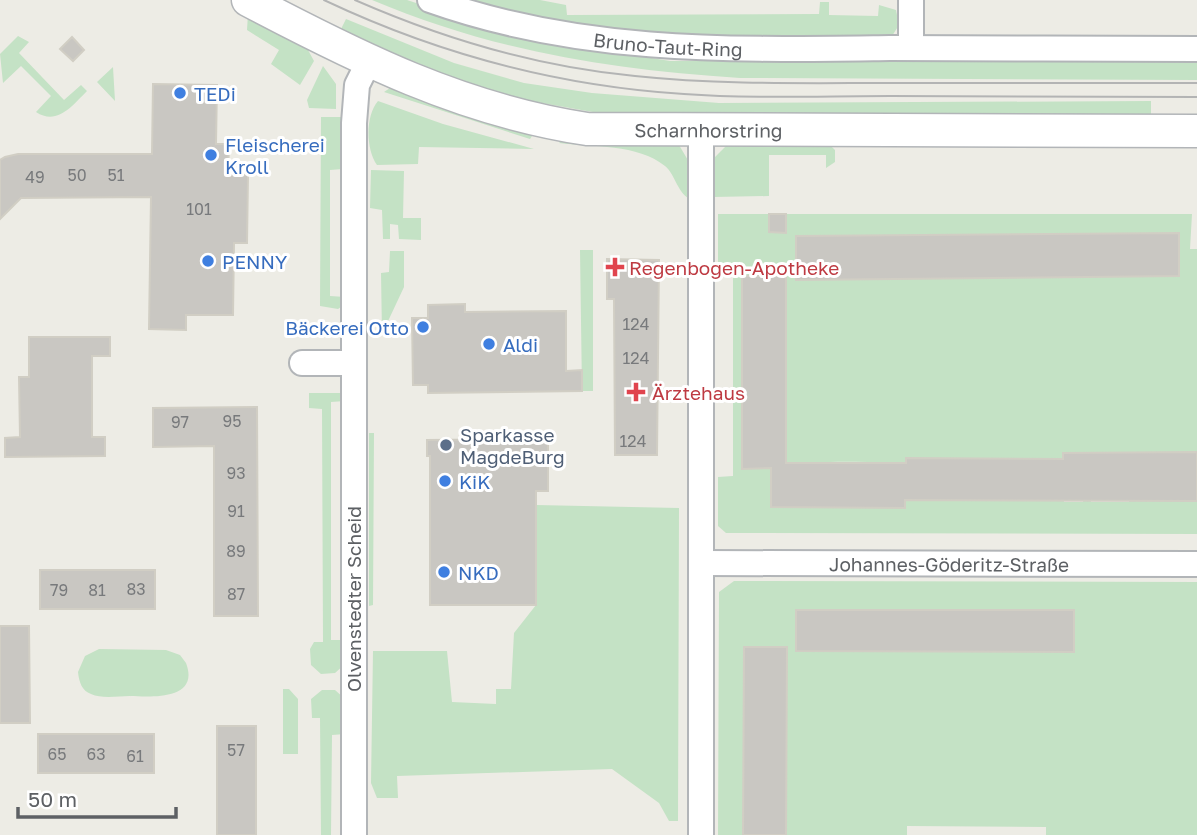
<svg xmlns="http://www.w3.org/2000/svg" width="1197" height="835" font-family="'Golos Text',sans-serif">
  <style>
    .green { fill: #c4e2c5; fill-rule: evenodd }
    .building { fill: #c9c7c2; stroke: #d1cec4; stroke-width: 2 }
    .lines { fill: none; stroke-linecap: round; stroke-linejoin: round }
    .minor-casing { stroke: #b2b5b8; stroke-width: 28 }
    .tertiary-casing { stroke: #b2b5b8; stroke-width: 35 }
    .minor { stroke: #fff; stroke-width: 24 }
    .tertiary { stroke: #fff; stroke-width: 32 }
    .tram { stroke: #b3b4b4; stroke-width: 2 }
    .shop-dot { fill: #3f7fe0; stroke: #fff; stroke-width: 2.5 }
    .health-dot { fill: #e0444e; stroke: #fff; stroke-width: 2.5 }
    .service-dot { fill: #5c6f8a; stroke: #fff; stroke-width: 2.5 }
    .labels { text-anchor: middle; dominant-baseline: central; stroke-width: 6; stroke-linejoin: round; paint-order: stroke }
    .number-label { font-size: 16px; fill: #787a7c }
    .street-label { font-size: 19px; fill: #5d6064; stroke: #fff }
    .shop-label { font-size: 19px; fill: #366cbe; stroke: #fff; text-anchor: start }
    .health-label { font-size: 19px; fill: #be3a42; stroke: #fff; text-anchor: start }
    .service-label { font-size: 19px; fill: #4e5e75; stroke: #fff; text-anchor: start }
  </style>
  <rect width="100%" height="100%" fill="#edece5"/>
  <path class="green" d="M372 0H407L489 27 542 40 670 61 1197 60V80L740 78C611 70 493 51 372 0Z
    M462 0H540L566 5 567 15 819 14 820 2H829V15L878 16 879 5 896 10 899 25 892 36 689 38 559 24Z
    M248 14 308 50 314 61 300 85 271 64 279 50 247 30Z
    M346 19 454 63 524 83 592 93 719 103 1151 101V118L604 114 496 95 339 33Z
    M18 36 29 42 19 53 64 100 81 85 87 91C72 106 57 126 36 112L51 96 21 66 3 83 0 54Z
    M323 66 336 84V109L309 108 307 100Z
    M113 67 115 101 97 82Z
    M390 88H402L526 130 532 136 530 139 384 92Z
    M378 101 443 124 534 149 419 147 418 164 377 165C366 150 365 116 378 101Z
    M321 117H344L343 169 330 170V296L345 297V304L338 309 320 306Z
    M562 140 679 145 692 167V200C677 194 676 175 665 166 638 144 592 147 559 143Z
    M828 143 835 150V162L826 168V155H769V196L713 197V159L727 145Z
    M371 170 404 171 403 218H421V240L399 239 398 225 390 224V239H383L382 210 370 208Z
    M718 214H769V232L786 233V214H1192L1190 249H1197V452L1063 453V476L1044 459 906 458V462C867 464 823 457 786 469V276H743L742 468H771L772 507 905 508V500L1044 501 1063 489 1064 502H1083L1084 498H1090L1091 502H1129V498H1136L1137 501H1197V534L726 533 718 526V477L733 476V265H718ZM1179 233V276L797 280 796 277V236Z
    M580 250H593V391H582Z
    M390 251H404V287L382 334 381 273 389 272Z
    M309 393H345V401L331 402V640H344L345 664 335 673 321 674 311 665 310 649 314 642H323L322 409 309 408Z
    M369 433H374L373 605 369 606Z
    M536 505 679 508 678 821H669L659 803 612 769 397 776 398 798H377L371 783 373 651H447L452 702 496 704V689H511L514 633 536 605Z
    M734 581 1197 582V835H1046V827L907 826V835H718L719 592ZM796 610H1074V652L796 651Z
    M99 649 166 650 180 655 186 663C200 700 152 697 130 696 118 696 102 699 91 694 82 691 79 682 78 672L85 656Z
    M283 689H289L298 699V754H283Z
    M322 690H335L345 699V734L332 735 331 835H321L320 718H312L311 699Z"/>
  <path class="building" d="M72 37 84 50 73 61 60 49Z
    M153 84 217 85 216 144H229L228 174 248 175 247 243H234L233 315H186V330L149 329 151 197 21 198 0 219V160L5 157 18 154H152Z
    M769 214H786V233L769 232Z
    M1179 233V276L796 280V236Z
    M607 259 659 260 657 455H615L614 299H607Z
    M742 276H786V463H906V458L1063 459V453L1197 452V501L905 500V508L771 507V468L742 469Z
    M465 304V312L566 311V371L582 370V391L428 393V385H413L412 318H428V305Z
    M29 337H110V356H92V437H105V456L5 457V438L20 437 19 377H29Z
    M257 407 258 616H214V446L153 447V408Z
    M548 439V491H536V605H430V456H427V440Z
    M40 570H155V609H40Z
    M796 610H1074V652L796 651Z
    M0 626H29L30 723H0Z
    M744 647H787L786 835H743Z
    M217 726H256V835H217Z
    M38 734H154V773H38Z"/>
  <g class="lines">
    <defs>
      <g id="minor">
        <path id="s1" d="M430 0C582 54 732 50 890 48 992 48 1095 49 1197 49"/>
        <path d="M911 0V48"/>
        <path d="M302 363H353"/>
        <path id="s2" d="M701 563 1197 564"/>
        <path d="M354 835V123L357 85 368 63"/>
        <path d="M701 835V131"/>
      </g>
      <g id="tertiary">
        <path id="s3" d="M248 0C358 58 462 110 587 129L1197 131"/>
      </g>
    </defs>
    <use href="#minor" class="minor-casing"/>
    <use href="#tertiary" class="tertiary-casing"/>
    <use href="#minor" class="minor"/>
    <use href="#tertiary" class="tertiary"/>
    <path class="tram" d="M324 0C438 54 559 86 684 94 753 99 822 96 890 96 993 97 1095 97 1197 97
      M355 0C444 39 539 67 635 76 720 85 805 83 890 83 992 83 1095 83 1197 83"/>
  </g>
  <g class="shop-dot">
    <circle cx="180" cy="93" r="7"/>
    <circle cx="211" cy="155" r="7"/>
    <circle cx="208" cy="261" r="7"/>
    <circle cx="423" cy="327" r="7"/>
    <circle cx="489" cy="344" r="7"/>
    <circle cx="445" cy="481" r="7"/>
    <circle cx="444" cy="572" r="7"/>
  </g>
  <g class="health-dot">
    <path d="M611.5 256.5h7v7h7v7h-7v7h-7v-7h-7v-7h7z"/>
    <path d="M632.5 381.5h7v7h7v7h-7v7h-7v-7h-7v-7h7z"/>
  </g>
  <circle class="service-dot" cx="446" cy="445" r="7"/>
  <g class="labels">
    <g class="number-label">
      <text x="77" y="175">50</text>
      <text x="116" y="175">51</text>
      <text x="35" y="177">49</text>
      <text x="199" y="209">101</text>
      <text x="636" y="324">124</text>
      <text x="636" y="358">124</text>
      <text x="232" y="421">95</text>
      <text x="180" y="422">97</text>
      <text x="633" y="441">124</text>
      <text x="236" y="473">93</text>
      <text x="236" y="511">91</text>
      <text x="236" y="551">89</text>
      <text x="136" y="589">83</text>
      <text x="59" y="590">79</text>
      <text x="97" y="590">81</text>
      <text x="236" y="594">87</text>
      <text x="236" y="750">57</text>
      <text x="57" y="754">65</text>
      <text x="96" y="754">63</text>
      <text x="135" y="756">61</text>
    </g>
    <g class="street-label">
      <text stroke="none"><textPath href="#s1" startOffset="243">Bruno-Taut-Ring</textPath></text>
      <text stroke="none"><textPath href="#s3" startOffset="486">Scharnhorstring</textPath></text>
      <text stroke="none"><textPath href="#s2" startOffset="248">Johannes-Göderitz-Straße</textPath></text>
      <text transform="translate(353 599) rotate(-90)">Olvenstedter Scheid</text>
    </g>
    <g class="shop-label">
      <text x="194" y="93">TEDi</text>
      <text x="225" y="144">Fleischerei<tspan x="225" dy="22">Kroll</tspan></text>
      <text x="222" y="261">PENNY</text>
      <text x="409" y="327" text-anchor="end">Bäckerei Otto</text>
      <text x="503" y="344">Aldi</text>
      <text x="459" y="481">KiK</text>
      <text x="458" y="572">NKD</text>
    </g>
    <g class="health-label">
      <text x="629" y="267">Regenbogen-Apotheke</text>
      <text x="652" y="392">Ärztehaus</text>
    </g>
    <g class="service-label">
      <text x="460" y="434">Sparkasse<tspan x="460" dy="22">MagdeBurg</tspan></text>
    </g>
  </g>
  <path d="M18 807v10h158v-10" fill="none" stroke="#5d6064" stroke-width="3.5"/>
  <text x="28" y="807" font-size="21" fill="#5d6064" stroke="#ffffff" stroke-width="5" paint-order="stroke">50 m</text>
</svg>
